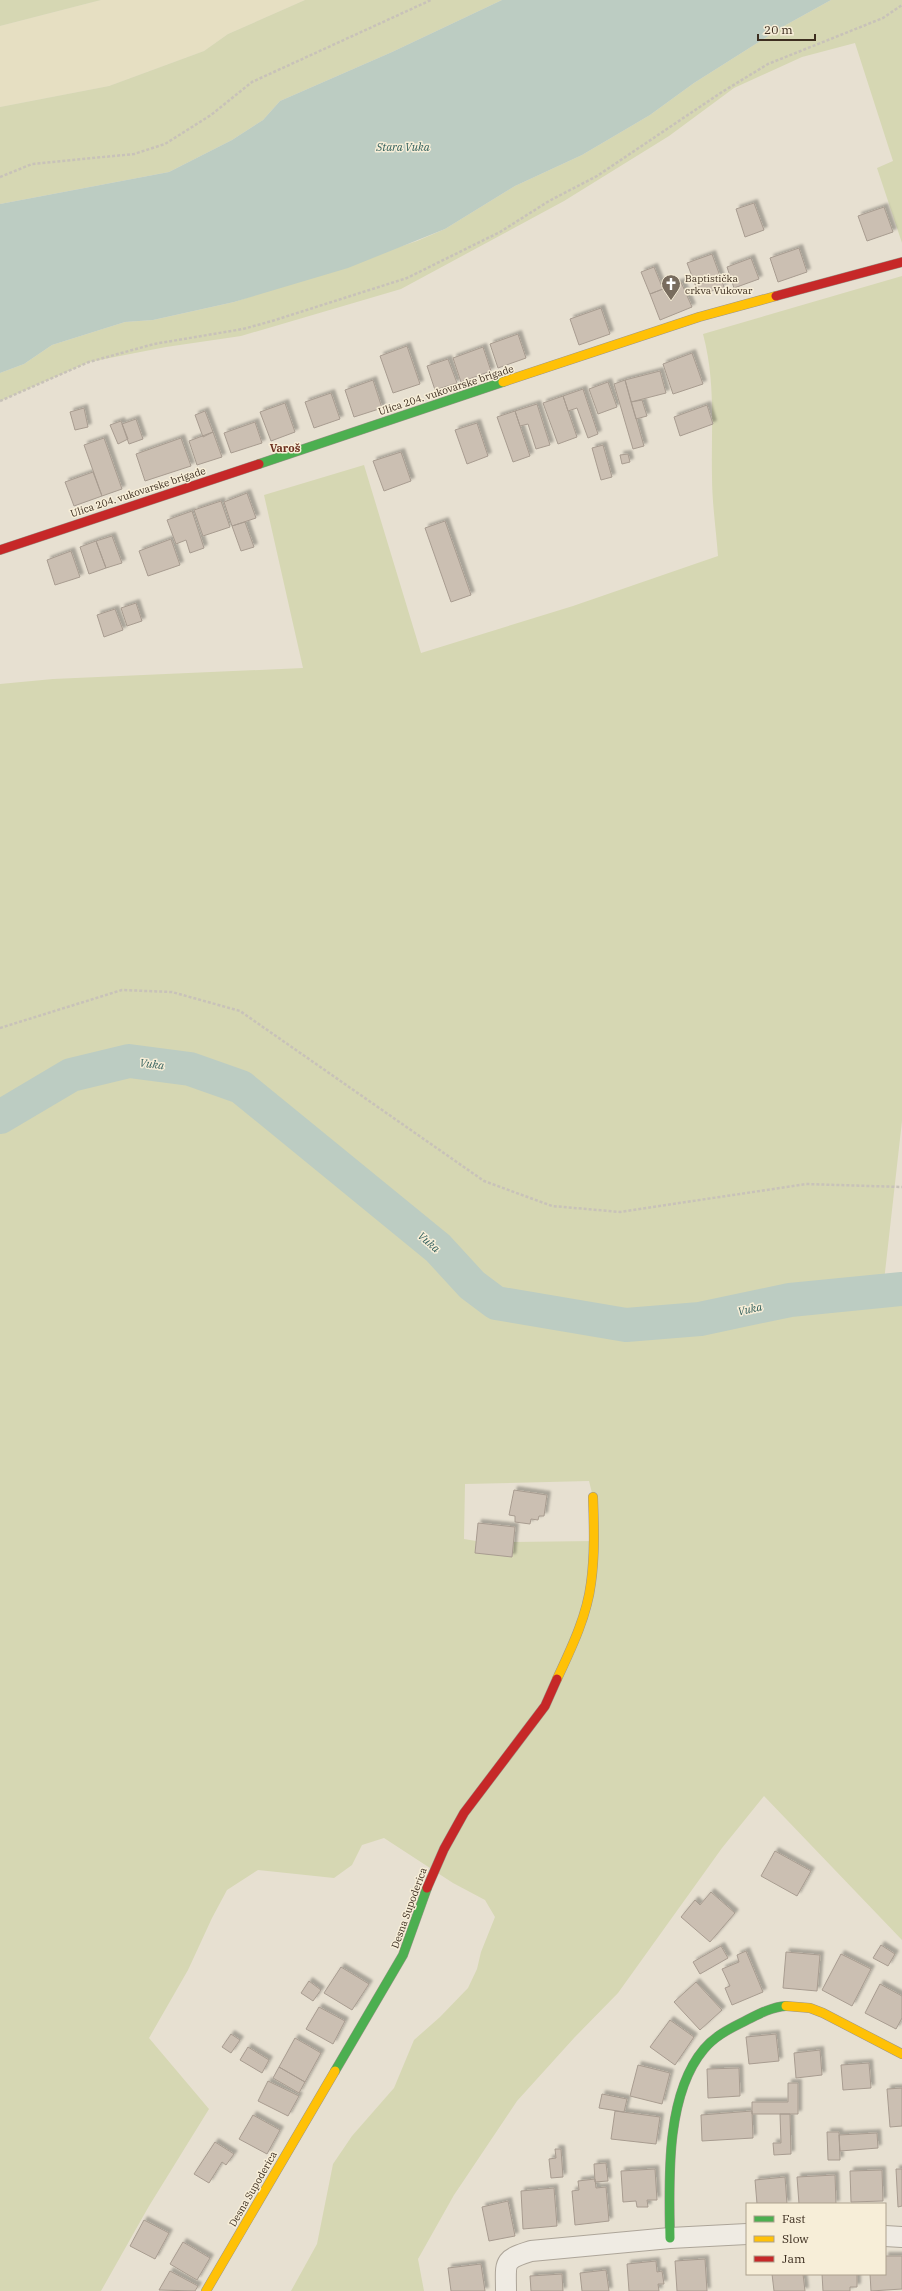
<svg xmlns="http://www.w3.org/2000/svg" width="902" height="2291" font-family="'IBM Plex Serif',serif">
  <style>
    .farmland { fill: #e6dfc2 }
    .green { fill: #d6d7b3; fill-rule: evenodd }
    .water { fill: #bcccc2 }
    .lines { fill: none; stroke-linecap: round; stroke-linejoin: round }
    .river { stroke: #bcccc2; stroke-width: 34 }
    .building { fill: #cbbfb2; stroke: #a89c90; filter: url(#shadow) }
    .street-casing { stroke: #ada599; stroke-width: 22 }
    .fast-casing { stroke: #9c958a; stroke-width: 10 }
    .slow-casing { stroke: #9c958a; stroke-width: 10 }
    .jam-casing { stroke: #9c958a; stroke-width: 10 }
    .path { stroke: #c8c2b9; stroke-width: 2.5; stroke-dasharray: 3 2; stroke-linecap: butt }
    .street { stroke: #efebe3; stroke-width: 20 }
    .fast { stroke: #4caf50; stroke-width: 9 }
    .slow { stroke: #ffc107; stroke-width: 9 }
    .jam { stroke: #c62828; stroke-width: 9 }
    .labels { text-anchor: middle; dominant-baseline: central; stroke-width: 3; stroke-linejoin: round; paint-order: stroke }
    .poi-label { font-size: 10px; fill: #3d2e20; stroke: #f7eed8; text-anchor: start }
    .street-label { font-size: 10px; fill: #3d2e20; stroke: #f7eed8 }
    .water-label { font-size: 11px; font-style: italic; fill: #2f5d5a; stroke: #f7eed8 }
    .neighbourhood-label { font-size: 11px; font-weight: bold; fill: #6b2e1e; stroke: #f7eed8 }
  </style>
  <defs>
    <filter id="shadow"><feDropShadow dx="3.5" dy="-3.5" stdDeviation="1" flood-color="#0004"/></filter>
  </defs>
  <rect width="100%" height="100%" fill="#e7e0d1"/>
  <path class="farmland" d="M101 0H305L228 34 204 51 109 86 0 107V26Z"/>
  <path class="green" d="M0 0H101L0 26Z
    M305 0H502L392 52 280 101 263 120 232 140 169 172 0 204V107L109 86 204 51 228 34Z
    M831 0H902V243L877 168 893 161 855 43 802 57 734 88 669 136 564 201 401 289 241 336 166 347 89 362 0 401V373L24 364 52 345 125 322 153 320 234 302 417 241 445 229 515 186 582 155 650 115 694 83 784 26Z
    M902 276V1121L883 1290H902V1940L764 1796 722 1848 618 1993 574 2038 517 2101 454 2195 418 2259 424 2291H291L317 2244 333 2164 352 2136 394 2088 414 2040 440 2017 468 1988 477 1969 481 1952 495 1917 485 1900 453 1883 384 1838 362 1845 352 1865 334 1878 258 1870 227 1890 212 1918 188 1970 149 2038 209 2109 149 2206 101 2291H0V684L53 679 303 668 264 495 364 465 421 653 573 606 718 556C716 529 712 503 712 476 711 426 716 383 703 334ZM589 1481 593 1497 595 1541 513 1542 475 1553 476 1541 464 1539 465 1484Z"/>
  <path class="water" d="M502 0H831L784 26 694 83 650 115 582 155 515 186 445 229 348 268 234 302 153 320 125 322 52 345 24 364 0 373V204L169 172 232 140 263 120 280 101 392 52Z"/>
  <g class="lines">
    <path class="river" d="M0 1117 71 1075 129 1061 190 1069 241 1087 438 1248 472 1285 496 1303 626 1325 700 1319 790 1300 902 1289"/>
  </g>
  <path class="building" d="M754 203 764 230 745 237 736 209Z
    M884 207 893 232 867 241 858 216Z
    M799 248 807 272 778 282 770 258Z
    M712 254 724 287 699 295 687 263Z
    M751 258 759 279 734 288 727 267Z
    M654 267 663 289 650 294 641 272Z
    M681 282 692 307 660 320 650 294Z
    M601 308 610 334 579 345 570 319Z
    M518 334 526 358 498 368 490 344Z
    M407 346 420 384 393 393 380 356Z
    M483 347 491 371 461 382 453 358Z
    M692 353 703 384 673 394 663 364Z
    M448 359 457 383 435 390 427 366Z
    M660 371 666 393 631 402 625 380Z
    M373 380 382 408 354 417 345 390Z
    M625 380 644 446 633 449 614 384Z
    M608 382 617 407 598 414 589 389Z
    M583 389 598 434 588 438 577 408 568 411 563 396Z
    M331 393 340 419 314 428 305 402Z
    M563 396 577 437 558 444 543 403Z
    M642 400 647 416 636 419 631 402Z
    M285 403 295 432 271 441 260 412Z
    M537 404 550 445 536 449 528 424 520 426 515 411Z
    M707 405 713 424 680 436 674 417Z
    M84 408 88 427 75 430 70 412Z
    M205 411 213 432 203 437 195 415Z
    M515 411 530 456 513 462 497 417Z
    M136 419 143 439 129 444 122 424Z
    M121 421 128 439 118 444 110 425Z
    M255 422 262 443 231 453 224 433Z
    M477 423 488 456 467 464 455 430Z
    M213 432 222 457 197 465 189 441Z
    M104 438 122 489 102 496 84 445Z
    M181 438 191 466 145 481 136 454Z
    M603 445 612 477 601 480 592 448Z
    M401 452 411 481 384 491 373 461Z
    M628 454 630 462 622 464 620 455Z
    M93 472 102 496 74 506 65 482Z
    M247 493 256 518 232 526 224 502Z
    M221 501 230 527 203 536 194 510Z
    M192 511 204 548 190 553 186 540 176 544 167 520Z
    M445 521 471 595 451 602 425 528Z
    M245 522 254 547 241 551 232 526Z
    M112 536 122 563 106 568 96 541Z
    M171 539 180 565 148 576 139 551Z
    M96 541 106 568 89 574 80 547Z
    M71 551 80 577 55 585 47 560Z
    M136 603 142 621 127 626 121 608Z
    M115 609 123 630 104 637 97 615Z
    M514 1490 547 1495 544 1516H539L538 1520 531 1519 530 1524 515 1522V1516L509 1515Z
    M478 1523 515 1527 512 1557 475 1553Z
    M775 1851 811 1871 797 1896 761 1876Z
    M711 1892 735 1913 710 1942 681 1917 695 1900 700 1905Z
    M881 1945 895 1954 888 1966 873 1958Z
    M721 1946 728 1958 700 1974 693 1962Z
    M746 1951 763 1992 732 2005 725 1988 730 1986 722 1969 739 1962 737 1955Z
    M786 1952 820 1955 817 1991 783 1988Z
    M841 1954 871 1969 852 2006 822 1990Z
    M341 1967 369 1984 352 2010 324 1993Z
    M309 1981 321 1990 313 2001 301 1993Z
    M696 1982 722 2010 700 2030 674 2002Z
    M880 1984 902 1996V2018L896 2029 865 2013Z
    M319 2007 345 2021 333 2044 306 2029Z
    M670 2020 694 2037 675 2065 650 2047Z
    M231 2034 240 2040 231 2053 222 2047Z
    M776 2034 779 2061 749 2064 746 2037Z
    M295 2038 321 2053 305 2082 279 2067Z
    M248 2047 269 2060 262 2073 240 2060Z
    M820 2050 822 2075 796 2078 794 2053Z
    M869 2063 871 2088 843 2090 841 2065Z
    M638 2065 670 2073 662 2104 630 2096Z
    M279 2067 305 2082 299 2093 273 2078Z
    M739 2068 740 2096 708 2098 707 2069Z
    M268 2081 299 2096 288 2116 258 2101Z
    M788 2083H798V2114H752V2102H788Z
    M902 2088V2126L890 2127 887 2089Z
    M602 2094 627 2099 624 2112 599 2108Z
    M615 2111 660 2117 656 2144 611 2139Z
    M752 2111 753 2138 702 2141 701 2115Z
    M780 2114H790L791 2154 774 2155 773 2143H781Z
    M253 2115 280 2130 267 2154 239 2139Z
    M827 2132H839L840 2160H828Z
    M877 2133 878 2148 840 2151 839 2135Z
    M215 2142 234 2154 226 2165 222 2162 209 2183 194 2174Z
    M555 2149H561L563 2177 551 2178 549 2159 556 2158Z
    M606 2163 608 2181 595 2182 594 2164Z
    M655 2169 657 2200H647L648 2207H637L636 2201 623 2202 621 2171Z
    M896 2169H902V2206L898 2207Z
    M882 2170 883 2201 851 2202 850 2171Z
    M835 2175 836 2204H799L797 2177Z
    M785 2177 787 2204H757L755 2180Z
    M595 2179 596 2188 606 2187 609 2221 575 2225 572 2191 579 2190 578 2181Z
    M554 2188 557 2226 523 2229 521 2191Z
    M508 2201 515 2236 489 2241 482 2207Z
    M144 2220 169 2233 155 2259 130 2246Z
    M183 2242 210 2258 197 2280 170 2264Z
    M885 2256H902V2289L871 2291 870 2274H885Z
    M705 2259 707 2291H677L675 2261Z
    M656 2261 657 2272 662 2271 664 2284H658L659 2291H629L627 2264Z
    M481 2264 485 2291H451L448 2268Z
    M606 2270 609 2291H582L580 2273Z
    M170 2271 198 2286 195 2291 159 2290Z
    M562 2274 563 2291H531L530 2276Z
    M772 2274H803L805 2291H774Z
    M822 2274H857V2287H850V2291H823Z"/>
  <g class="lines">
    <defs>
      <path id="street" d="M885 2236 902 2237
        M506 2291C506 2262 502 2260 531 2251L670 2238 747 2234"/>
      <path id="fast" d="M259 464 503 382
        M335 2071 403 1955 427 1888
        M670 2238C669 2181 665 2095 704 2049 714 2037 727 2030 741 2023 755 2016 770 2007 786 2006"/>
      <path id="slow" d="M503 382 699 317 776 296
        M557 1679C571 1649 587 1616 591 1583 595 1554 594 1526 593 1497
        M786 2006 810 2008 823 2013 902 2054
        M206 2291 335 2071"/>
      <path id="jam" d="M776 296 902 262
        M0 550 259 464
        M427 1888 444 1849 464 1813 545 1706 557 1679"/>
    </defs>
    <use href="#street" class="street-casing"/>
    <use href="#fast" class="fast-casing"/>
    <use href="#slow" class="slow-casing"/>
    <use href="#jam" class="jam-casing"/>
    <path class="path" d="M0 177 32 164 134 154 165 144 211 115 252 82 431 0
      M0 401 89 362 154 344 243 329 272 321 407 278 500 232 549 201 597 176 722 92 768 64 883 18 902 5
      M0 1028 122 990 172 992 240 1011 484 1181 552 1206 620 1212 806 1184 902 1187"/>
    <use href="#street" class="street"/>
    <use href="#fast" class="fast"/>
    <use href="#slow" class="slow"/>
    <use href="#jam" class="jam"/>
  </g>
  <defs>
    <symbol id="church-pin" viewBox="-11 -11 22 30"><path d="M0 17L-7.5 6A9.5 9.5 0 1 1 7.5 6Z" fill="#786c5e" stroke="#f7eed8"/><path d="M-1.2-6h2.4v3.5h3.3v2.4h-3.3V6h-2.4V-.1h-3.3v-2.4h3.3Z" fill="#fff"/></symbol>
  </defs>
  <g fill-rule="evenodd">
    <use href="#church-pin" x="660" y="273" width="22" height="30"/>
  </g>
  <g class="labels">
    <g class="poi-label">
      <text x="685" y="278">Baptistička<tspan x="685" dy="12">crkva Vukovar</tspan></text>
    </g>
    <g class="street-label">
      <text transform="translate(446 390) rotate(-18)">Ulica 204. vukovarske brigade</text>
      <text transform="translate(138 492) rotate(-18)">Ulica 204. vukovarske brigade</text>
      <text transform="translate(409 1908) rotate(-70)">Desna Supoderica</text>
      <text transform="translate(253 2189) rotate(-60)">Desna Supoderica</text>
    </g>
    <g class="water-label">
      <text x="403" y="147">Stara Vuka</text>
      <text transform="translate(152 1064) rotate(7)">Vuka</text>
      <text transform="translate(429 1242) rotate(41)">Vuka</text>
      <text transform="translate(750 1309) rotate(-12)">Vuka</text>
    </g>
    <g class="neighbourhood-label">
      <text x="285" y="448">Varoš</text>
    </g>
  </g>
  <rect x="746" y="2203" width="140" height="72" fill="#f7eed8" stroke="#ada18e"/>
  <rect x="754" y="2216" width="20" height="6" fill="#4caf50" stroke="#ada18e"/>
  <text x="782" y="2223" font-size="12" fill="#3d2e20">Fast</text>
  <rect x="754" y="2236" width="20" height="6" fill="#ffc107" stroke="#ada18e"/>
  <text x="782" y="2243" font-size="12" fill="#3d2e20">Slow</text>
  <rect x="754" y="2256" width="20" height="6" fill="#c62828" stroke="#ada18e"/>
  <text x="782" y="2263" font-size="12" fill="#3d2e20">Jam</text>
  <path d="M758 34v6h57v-6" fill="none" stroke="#3d2e20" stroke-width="2"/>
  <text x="764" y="34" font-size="12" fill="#3d2e20" stroke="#f7eed8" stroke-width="3" paint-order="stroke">20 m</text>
</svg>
